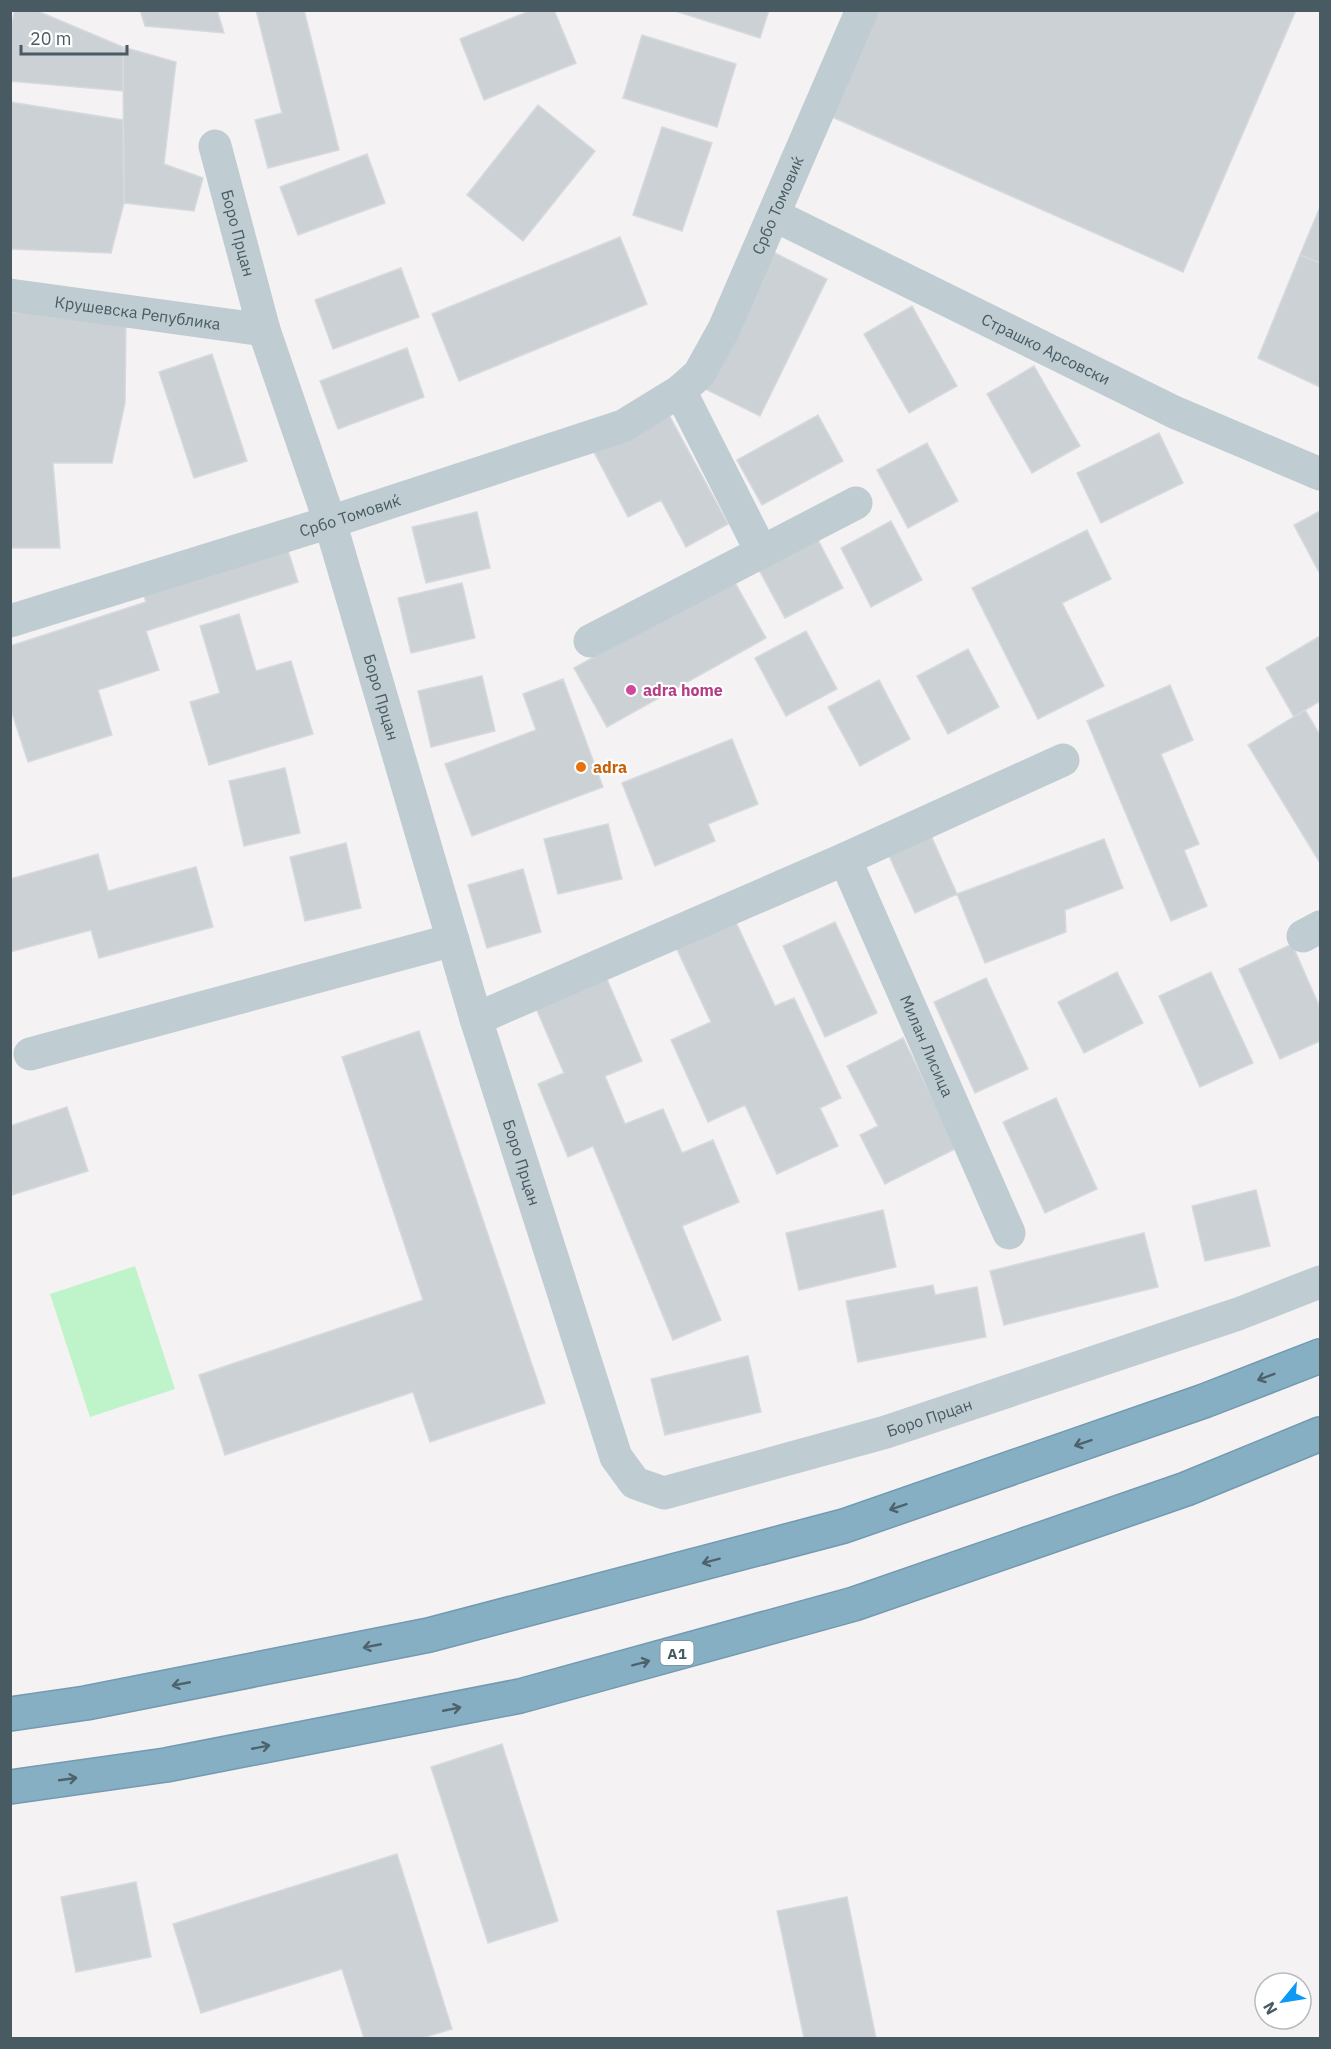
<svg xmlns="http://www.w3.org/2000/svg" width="1331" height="2049" font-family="'IBM Plex Sans',sans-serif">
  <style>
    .green { fill: #bff4ca }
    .building { fill: #ccd1d5; stroke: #d6dade; stroke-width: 1.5 }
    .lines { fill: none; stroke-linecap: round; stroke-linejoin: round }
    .highway-casing { stroke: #729ab1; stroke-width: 36 }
    .street { stroke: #bfcdd3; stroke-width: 33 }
    .highway { stroke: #87afc4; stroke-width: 33 }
    .oneway { stroke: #4e626c }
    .hotel-dot { fill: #d1479c; stroke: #fff; stroke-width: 2 }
    .food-dot { fill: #e8710a; stroke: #fff; stroke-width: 2 }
    .labels { text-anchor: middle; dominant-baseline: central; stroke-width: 4.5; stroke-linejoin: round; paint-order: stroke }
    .shield { fill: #fff; stroke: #7f8c91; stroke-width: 1.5 }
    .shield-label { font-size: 15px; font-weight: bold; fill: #485a62 }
    .street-label { font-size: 16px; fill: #485a62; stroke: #fff }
    .hotel-label { font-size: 16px; font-weight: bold; fill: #b23c85; stroke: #fff; text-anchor: start }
    .food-label { font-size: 16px; font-weight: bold; fill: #c56008; stroke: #fff; text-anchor: start }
  </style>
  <rect width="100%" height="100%" fill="#f5f2f3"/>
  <path class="green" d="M135 1266 175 1389 90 1417 50 1294Z"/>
  <path class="building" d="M15 10H35L123 47V91L10 81V30Z
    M140 10H217L224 33 145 26Z
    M256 10H304L339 150 268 168 255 120 282 113Z
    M532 10H554L576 63 484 100 460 39Z
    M672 10H769L760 38Z
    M875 10H1296L1183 272 830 116Z
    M642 35 736 64 717 127 623 98Z
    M123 47 176 62 164 164 203 178 194 211 124 203Z
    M10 102 123 120 124 203 111 253 10 249Z
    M538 105 595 151 523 241 467 195Z
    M662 127 712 143 682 231 633 215Z
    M367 154 385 203 298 235 280 187Z
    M1320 207V263L1300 255Z
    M620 237 647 304 459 381 432 314Z
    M771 251 827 279 760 416 703 388Z
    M1300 255 1320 263V387L1258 358Z
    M401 268 419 317 333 349 315 300Z
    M912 306 957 386 909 413 864 334Z
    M10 312 126 317 125 403 112 463H53L60 548H10Z
    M407 348 424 397 338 429 320 381Z
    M212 354 247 461 194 478 159 372Z
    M1034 366 1080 446 1032 473 987 394Z
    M668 413 728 524 686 547 661 500 628 517 594 452Z
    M818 415 843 461 762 505 737 460Z
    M1159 433 1183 483 1101 523 1077 473Z
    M927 443 958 501 908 528 877 470Z
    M1320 511V574L1294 525Z
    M477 512 490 568 426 583 412 527Z
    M891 521 922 580 871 607 841 548Z
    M1087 530 1111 579 1062 603 1104 686 1038 719 972 588Z
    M817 538 843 588 785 618 758 568Z
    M285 541 298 582 146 631 159 670 98 690 112 735 28 762 10 707V646L146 602 141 587Z
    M733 579 766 638 607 727 574 668Z
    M462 583 475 638 411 653 398 598Z
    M239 614 256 671 291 661 313 734 209 765 190 702 220 693 200 626Z
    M806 631 837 689 786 716 755 658Z
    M1320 636V701L1294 717 1266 668Z
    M968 649 999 707 948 734 917 676Z
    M482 676 495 731 431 747 418 691Z
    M563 679 603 787 472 836 445 764 536 730 523 694Z
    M879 680 910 739 860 766 828 707Z
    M1170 685 1193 740 1161 754 1199 844 1184 850 1207 906 1171 921 1087 721Z
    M1305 710 1320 735V863L1248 745Z
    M732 739 758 804 708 824 715 841 655 866 622 783Z
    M285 768 300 833 244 846 229 781Z
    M608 824 622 879 558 894 544 839Z
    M929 831 957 894 915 913 887 851Z
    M1104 839 1123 888 1065 910 1066 932 985 963 957 894Z
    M346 843 361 908 305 921 290 857Z
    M98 854 108 891 196 867 213 927 99 958 91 930 10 952V879Z
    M523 869 541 932 487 948 468 885Z
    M734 918 775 1006 794 998 841 1098 820 1108 838 1146 777 1174 745 1105 708 1122 671 1040 711 1022 675 945Z
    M835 922 877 1013 825 1037 783 946Z
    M1292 944 1320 1008V1041L1280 1059 1239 969Z
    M603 970 642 1061 605 1076 625 1124 663 1109 682 1153 713 1140 739 1202 682 1226 721 1320 673 1340 593 1146 568 1157 538 1084 564 1073 532 999Z
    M1117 972 1143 1023 1084 1053 1058 1002Z
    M1211 972 1253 1063 1200 1087 1159 996Z
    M986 978 1028 1069 975 1093 934 1002Z
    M419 1031 545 1403 430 1442 413 1392 225 1455 199 1375 423 1300 342 1057Z
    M903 1038 957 1148 885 1184 860 1135 878 1126 847 1066Z
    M1056 1098 1097 1189 1045 1213 1003 1122Z
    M67 1107 88 1171 12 1195 10 1126Z
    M1256 1190 1270 1246 1205 1261 1192 1206Z
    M883 1210 896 1267 799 1290 786 1233Z
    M1144 1233 1158 1287 1004 1325 990 1271Z
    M933 1285 935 1295 977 1287 986 1337 858 1362 846 1301Z
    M748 1356 761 1412 665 1435 651 1379Z
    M502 1744 558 1921 488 1943 431 1767Z
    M397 1854 452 2029 422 2038H364L342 1969 201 2013 173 1924Z
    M136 1882 151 1957 76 1972 61 1897Z
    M847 1897 876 2038H804L777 1911Z"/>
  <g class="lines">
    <defs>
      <path id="highway" d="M10 1714 86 1703 429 1635 844 1526 1204 1401 1320 1356
        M10 1787 166 1765 520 1696 854 1604 1186 1489 1320 1434"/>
    </defs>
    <use href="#highway" class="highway-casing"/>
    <g class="street">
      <path id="s1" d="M215 146 264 330 330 522 476 1019 616 1457 635 1483 664 1493 886 1432 1238 1314 1320 1282"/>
      <path id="s2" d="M774 215 1174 412 1320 474"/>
      <path id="s3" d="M10 295 264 330"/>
      <path d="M680 391 761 551"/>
      <path id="s4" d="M10 621 330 522 623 426 680 391 699 374 724 329 862 10"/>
      <path d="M590 641 856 503"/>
      <path id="s5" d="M845 859 1009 1233"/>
      <path d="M1303 936 1320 927"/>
      <path d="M476 1019 845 859 1063 760"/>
      <path d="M30 1054 453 940"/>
    </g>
    <use href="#highway" class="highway"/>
  </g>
  <defs><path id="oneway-shaft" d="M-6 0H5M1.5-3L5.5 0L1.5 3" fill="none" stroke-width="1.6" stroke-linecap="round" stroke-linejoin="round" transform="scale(1.5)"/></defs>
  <g class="oneway">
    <use href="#oneway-shaft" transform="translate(1266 1377) rotate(159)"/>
    <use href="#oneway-shaft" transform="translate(1083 1443) rotate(161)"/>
    <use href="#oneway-shaft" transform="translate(898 1507) rotate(161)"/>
    <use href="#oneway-shaft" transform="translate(711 1561) rotate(165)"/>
    <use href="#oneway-shaft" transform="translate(372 1646) rotate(169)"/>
    <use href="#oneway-shaft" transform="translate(641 1663) rotate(-15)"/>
    <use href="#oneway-shaft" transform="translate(181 1684) rotate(169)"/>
    <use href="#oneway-shaft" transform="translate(452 1709) rotate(-11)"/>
    <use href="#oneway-shaft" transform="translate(261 1747) rotate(-11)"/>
    <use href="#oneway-shaft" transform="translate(68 1779) rotate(-8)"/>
  </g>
  <circle class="hotel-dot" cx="631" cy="690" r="6"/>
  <circle class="food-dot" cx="581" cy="767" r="6"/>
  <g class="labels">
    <rect class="shield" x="660.5" y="1641" width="33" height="24" rx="4.5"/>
    <g class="shield-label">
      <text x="677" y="1653">A1</text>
    </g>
    <g class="street-label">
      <text stroke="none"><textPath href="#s4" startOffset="922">Србо Томовиќ</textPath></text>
      <text stroke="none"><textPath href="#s1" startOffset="90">Боро Прцан</textPath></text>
      <text stroke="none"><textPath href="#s3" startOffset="129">Крушевска Република</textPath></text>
      <text stroke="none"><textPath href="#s2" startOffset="303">Страшко Арсовски</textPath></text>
      <text stroke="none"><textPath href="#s4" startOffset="356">Србо Томовиќ</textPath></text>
      <text stroke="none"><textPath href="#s1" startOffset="576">Боро Прцан</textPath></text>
      <text stroke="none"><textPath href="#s5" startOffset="204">Милан Лисица</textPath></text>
      <text stroke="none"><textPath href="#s1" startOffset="1062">Боро Прцан</textPath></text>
      <text stroke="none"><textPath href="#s1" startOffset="1710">Боро Прцан</textPath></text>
    </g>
    <g class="hotel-label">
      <text x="643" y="690">adra home</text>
    </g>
    <g class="food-label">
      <text x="593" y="767">adra</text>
    </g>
  </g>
  <rect width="1331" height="2049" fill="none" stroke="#485a62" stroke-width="24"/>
  <g transform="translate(1283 2001) rotate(240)"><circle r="28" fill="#ffffff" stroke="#b6bdc0" stroke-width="1.5"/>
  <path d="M0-4.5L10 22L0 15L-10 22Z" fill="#0b9af6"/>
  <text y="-9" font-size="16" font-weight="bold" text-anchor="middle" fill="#485a62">N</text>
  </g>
  <path d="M21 45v9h106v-9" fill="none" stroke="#485a62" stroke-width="3"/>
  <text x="30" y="45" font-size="18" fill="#485a62" stroke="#ffffff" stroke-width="4.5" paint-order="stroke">20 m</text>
</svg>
